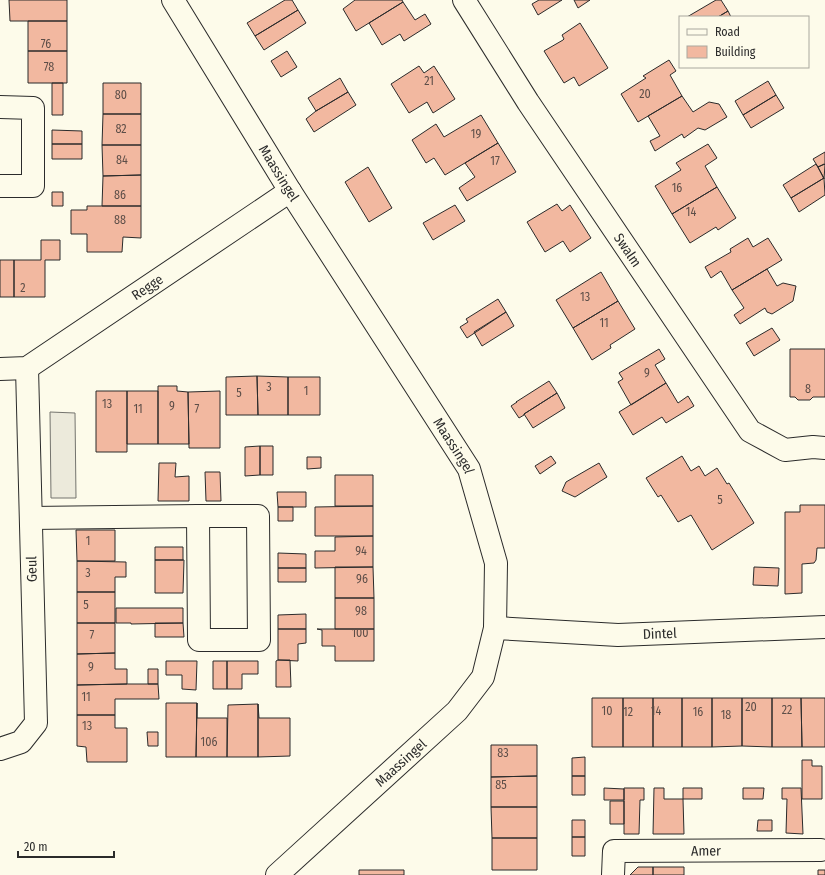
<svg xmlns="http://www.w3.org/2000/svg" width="825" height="875" font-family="'Fira Sans Condensed',sans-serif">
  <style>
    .parking { fill: #eceadb; stroke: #74746e }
    .building { fill: #f2b8a0; stroke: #2b2b2b }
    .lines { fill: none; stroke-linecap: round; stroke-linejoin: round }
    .minor-casing { stroke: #2b2b2b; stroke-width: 24 }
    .minor { stroke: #fdfbea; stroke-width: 22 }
    .labels { text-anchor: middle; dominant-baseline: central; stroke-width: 3; stroke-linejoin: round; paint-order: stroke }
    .number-label { font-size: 12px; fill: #5d4e48 }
    .street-label { font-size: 14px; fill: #2b2b2b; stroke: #fdfbea }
  </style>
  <rect width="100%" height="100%" fill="#fdfbea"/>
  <path class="parking" d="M50 412 75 413 76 498H51Z"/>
  <path class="building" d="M9 0H67V21H10Z
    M285 0H292L298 10 255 36 247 23Z
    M355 0H402L403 2 356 31 343 9Z
    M539 0H562L538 15 532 4Z
    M574 0H590L578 8Z
    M716 0H721L728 11 718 17H687Z
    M403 2 415 20 425 14 431 24 404 41 400 34 382 45 369 23Z
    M298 10 306 23 264 50 255 36Z
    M728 11 731 17H718Z
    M28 21H67V51H28Z
    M580 23 608 68 579 86 574 77 564 83 544 51 563 40 564 39 562 35Z
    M28 51H67V83H28Z
    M287 51 297 67 281 77 271 61Z
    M669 60 676 71 670 75 682 96 638 122 621 94 646 78 643 76Z
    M419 66 424 73 434 66 455 99 433 113 427 102 409 113 391 84Z
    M340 78 348 92 316 111 308 98Z
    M768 81 776 95 743 115 735 101Z
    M52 83H63V115H52Z
    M103 83H141V114H103Z
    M348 92 356 105 314 132 306 119 316 111Z
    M776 95 784 108 751 128 743 115Z
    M682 96 693 112 709 102 719 104 727 117 705 130 698 128 684 138 682 134 655 151 650 141 660 136 648 116Z
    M103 114H141V145H102Z
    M481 115 498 143 445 175 434 158 426 163 412 140 436 124 444 137Z
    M52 130 82 131V144H52Z
    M498 143 516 172 467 201 459 188 475 177 465 163Z
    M52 144H82V159H52Z
    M708 144 717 158 705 166 717 187 672 214 655 186 681 170 676 163Z
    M102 145H141V175L103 176Z
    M825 152V164L818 167 813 159Z
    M816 164 824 178 791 198 783 185Z
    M824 164 825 165 824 179 818 167Z
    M368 167 392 208 369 222 345 182Z
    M141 175V206H102L103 176Z
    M824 178 825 195 799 212 791 198Z
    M717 187 736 218 718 230 716 227 690 243 672 214Z
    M52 192H63V206H52Z
    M557 204 562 211 570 205 591 238 570 252 563 241 545 252 527 222Z
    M455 205 465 221 433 240 423 223Z
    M87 206H141V238L123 237 122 252H87V234H71V210H87Z
    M748 238 753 247 768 238 782 260 732 290 721 271 711 278 705 267 731 252 730 249Z
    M41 240H60V260H45V297H14V260H41Z
    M0 260H14V297H0Z
    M767 269 777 286 783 283 796 286 793 301 772 314 767 312 765 308 740 324 734 315 744 308 732 290Z
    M601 272 618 301 573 328 556 300Z
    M498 299 506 312 467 338 460 327 468 322 466 319Z
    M618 301 635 329 610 345 611 348 592 360 573 328Z
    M506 312 514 326 482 346 474 332Z
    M772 328 780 340 754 356 746 343Z
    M659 349 665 359 655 365 666 383 631 405 618 382 623 379 619 373Z
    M790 349H825V397H813L810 400H798L795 397H790Z
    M257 376 288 377V415H258Z
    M257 376 258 415H226V377Z
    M288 377H320V415H288Z
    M549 381 557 393 524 414V415L519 418 511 406 517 402H516Z
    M666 383 678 403 688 396 694 406 666 423 662 417 633 435 619 412Z
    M158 386H177V391L188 392 189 444H158Z
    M96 391H127V452H96Z
    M127 391H158V444H127Z
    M220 391V448H189L188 392Z
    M557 393 565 408 533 428 524 414Z
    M260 446H273V475H260Z
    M260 446V475L245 476V447Z
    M551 456 556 463 540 474 535 466Z
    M682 456 691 471 699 466 705 476 717 468 727 484 729 483 754 523 712 550 691 515 678 522 661 495 658 497 646 478Z
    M307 457H321V468L307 469Z
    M159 463H176L175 477 189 476V501H158Z
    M599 463 607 477 575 497 562 491 566 482Z
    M205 472H220L221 501H206Z
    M335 475H373V506H335Z
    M277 492H306V507H278Z
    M800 505H825V548H817L816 560 814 563 802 564V593L785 594V512H800Z
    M373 506V536H315V507Z
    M278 507H293V521H278Z
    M76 530H115V561H77Z
    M373 536V567L315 568V551H335V537Z
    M155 547H183V560H155Z
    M278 553 306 554V568H278Z
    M155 560H184L183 593H155Z
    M77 561 126 562V577H115V592H77Z
    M335 567H373L374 598H335Z
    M754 567 779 568 778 586 753 585Z
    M278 568H306V582H278Z
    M77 592H115V623H77Z
    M335 598H374V629H335Z
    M116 608H183V623L131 624V623H116Z
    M306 614V629H278V615Z
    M77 623H115V653L77 654Z
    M155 623H183L184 637H155Z
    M278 629H306V643L298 644V661L278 660Z
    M317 629H374V661H335V646H322V630Z
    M115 653V669H127V684L77 685V654Z
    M278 660H290L291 687H276V661Z
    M166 661H197L196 690 182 689V675H166Z
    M213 661H227V689H213Z
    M227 661H258V674H242V689H227Z
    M148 669H158V684H148Z
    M127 684H158L159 699H115V715H77V685Z
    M592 698H623V747H592Z
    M623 698H653V747H623Z
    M653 698H682V747H653Z
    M682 698H712V747H682Z
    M712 698H742V746L712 747Z
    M742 698H772V747L742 746Z
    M772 698H801L802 747H772Z
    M801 698H825V747H802Z
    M166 703H197L196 757H166Z
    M197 703V718H227V757H196Z
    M258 704 259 718H290V756L258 757Z
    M258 704V757H227L228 705Z
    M77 715H115V728H127V762H87L86 747 77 746Z
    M147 732H158V746H148Z
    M491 745H537V776L491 777Z
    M585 757V776H572V758Z
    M802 760H812V766H822V799H802Z
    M537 776V807H491V777Z
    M572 776H585V795H572Z
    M604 788 624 789V800H604Z
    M624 788H644V800H640L639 834H624Z
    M654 788H664V799H683L684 834H653Z
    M683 788H702V799H683Z
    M743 788H764L763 799H743Z
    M782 788H801L803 834 786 833 787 799H782Z
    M610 801H624V824H610Z
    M491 807H537V838H492Z
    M572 820H585V837H572Z
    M758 820H772V831H757Z
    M572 837H585V856H572Z
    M492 838H537V870H492Z
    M638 867H653V875H630Z
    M653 867H684V875H653Z
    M359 870H404V875H359Z
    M818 870H825V875H818Z"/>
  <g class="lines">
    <defs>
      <g id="minor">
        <path id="s1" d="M173 0 290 191 469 469 496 563 495 628 483 677 457 711 277 875"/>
        <path id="s2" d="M464 0 528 102 750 431 785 450 813 447 825 448"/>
        <path d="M0 107 33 108V186H0"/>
        <path id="s3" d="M0 369 27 368 290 191"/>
        <path d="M198 516H258L259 640H199Z"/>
        <path d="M31 518 198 516"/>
        <path id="s4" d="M495 628 618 635 825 627"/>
        <path d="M0 749 21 742 36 723 27 368"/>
        <path id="s5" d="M613 875 614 851 821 850"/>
      </g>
    </defs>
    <use href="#minor" class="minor-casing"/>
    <use href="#minor" class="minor"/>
  </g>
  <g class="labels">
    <g class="number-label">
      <text x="46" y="44">76</text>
      <text x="49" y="67">78</text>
      <text x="429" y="81">21</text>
      <text x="645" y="94">20</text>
      <text x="121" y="95">80</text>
      <text x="121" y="129">82</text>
      <text x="476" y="134">19</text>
      <text x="122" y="160">84</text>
      <text x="495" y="161">17</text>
      <text x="677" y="188">16</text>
      <text x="120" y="195">86</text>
      <text x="691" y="212">14</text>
      <text x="120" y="220">88</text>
      <text x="23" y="288">2</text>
      <text x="585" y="297">13</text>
      <text x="604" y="323">11</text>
      <text x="647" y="373">9</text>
      <text x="269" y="387">3</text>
      <text x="808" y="389">8</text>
      <text x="306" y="391">1</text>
      <text x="239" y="393">5</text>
      <text x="107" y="404">13</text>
      <text x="172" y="406">9</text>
      <text x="138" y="409">11</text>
      <text x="197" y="409">7</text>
      <text x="720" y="500">5</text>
      <text x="88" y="541">1</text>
      <text x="361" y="551">94</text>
      <text x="88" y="573">3</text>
      <text x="362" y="579">96</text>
      <text x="86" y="605">5</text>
      <text x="361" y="611">98</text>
      <text x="360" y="633">100</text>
      <text x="92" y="635">7</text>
      <text x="91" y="667">9</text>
      <text x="86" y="697">11</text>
      <text x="751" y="707">20</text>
      <text x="787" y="710">22</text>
      <text x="607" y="711">10</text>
      <text x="656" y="711">14</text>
      <text x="628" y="712">12</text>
      <text x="698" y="712">16</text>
      <text x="726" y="715">18</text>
      <text x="87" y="726">13</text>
      <text x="209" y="742">106</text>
      <text x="503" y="753">83</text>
      <text x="501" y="785">85</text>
    </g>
    <g class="street-label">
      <text stroke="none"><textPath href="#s1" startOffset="203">Maassingel</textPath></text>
      <text stroke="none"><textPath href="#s2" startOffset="299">Swalm</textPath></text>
      <text stroke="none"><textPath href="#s3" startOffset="172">Regge</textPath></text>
      <text stroke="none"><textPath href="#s1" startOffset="527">Maassingel</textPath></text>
      <text transform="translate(32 569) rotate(-91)">Geul</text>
      <text stroke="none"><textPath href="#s4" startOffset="165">Dintel</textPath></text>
      <text transform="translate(401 763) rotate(-42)">Maassingel</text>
      <text stroke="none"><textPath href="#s5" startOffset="116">Amer</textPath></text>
    </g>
  </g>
  <rect x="679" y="16" width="130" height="52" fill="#fdfbea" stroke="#a9a89e"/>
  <rect x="687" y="29" width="20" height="6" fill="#fdfbea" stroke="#a9a89e"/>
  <text x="715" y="36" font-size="12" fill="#2b2b2b">Road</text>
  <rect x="687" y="46" width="20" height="12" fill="#f2b8a0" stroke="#a9a89e"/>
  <text x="715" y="56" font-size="12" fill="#2b2b2b">Building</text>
  <path d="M18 851v6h96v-6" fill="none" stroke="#2b2b2b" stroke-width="2"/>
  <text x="24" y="851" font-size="12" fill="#2b2b2b" stroke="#fdfbea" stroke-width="3" paint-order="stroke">20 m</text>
</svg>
